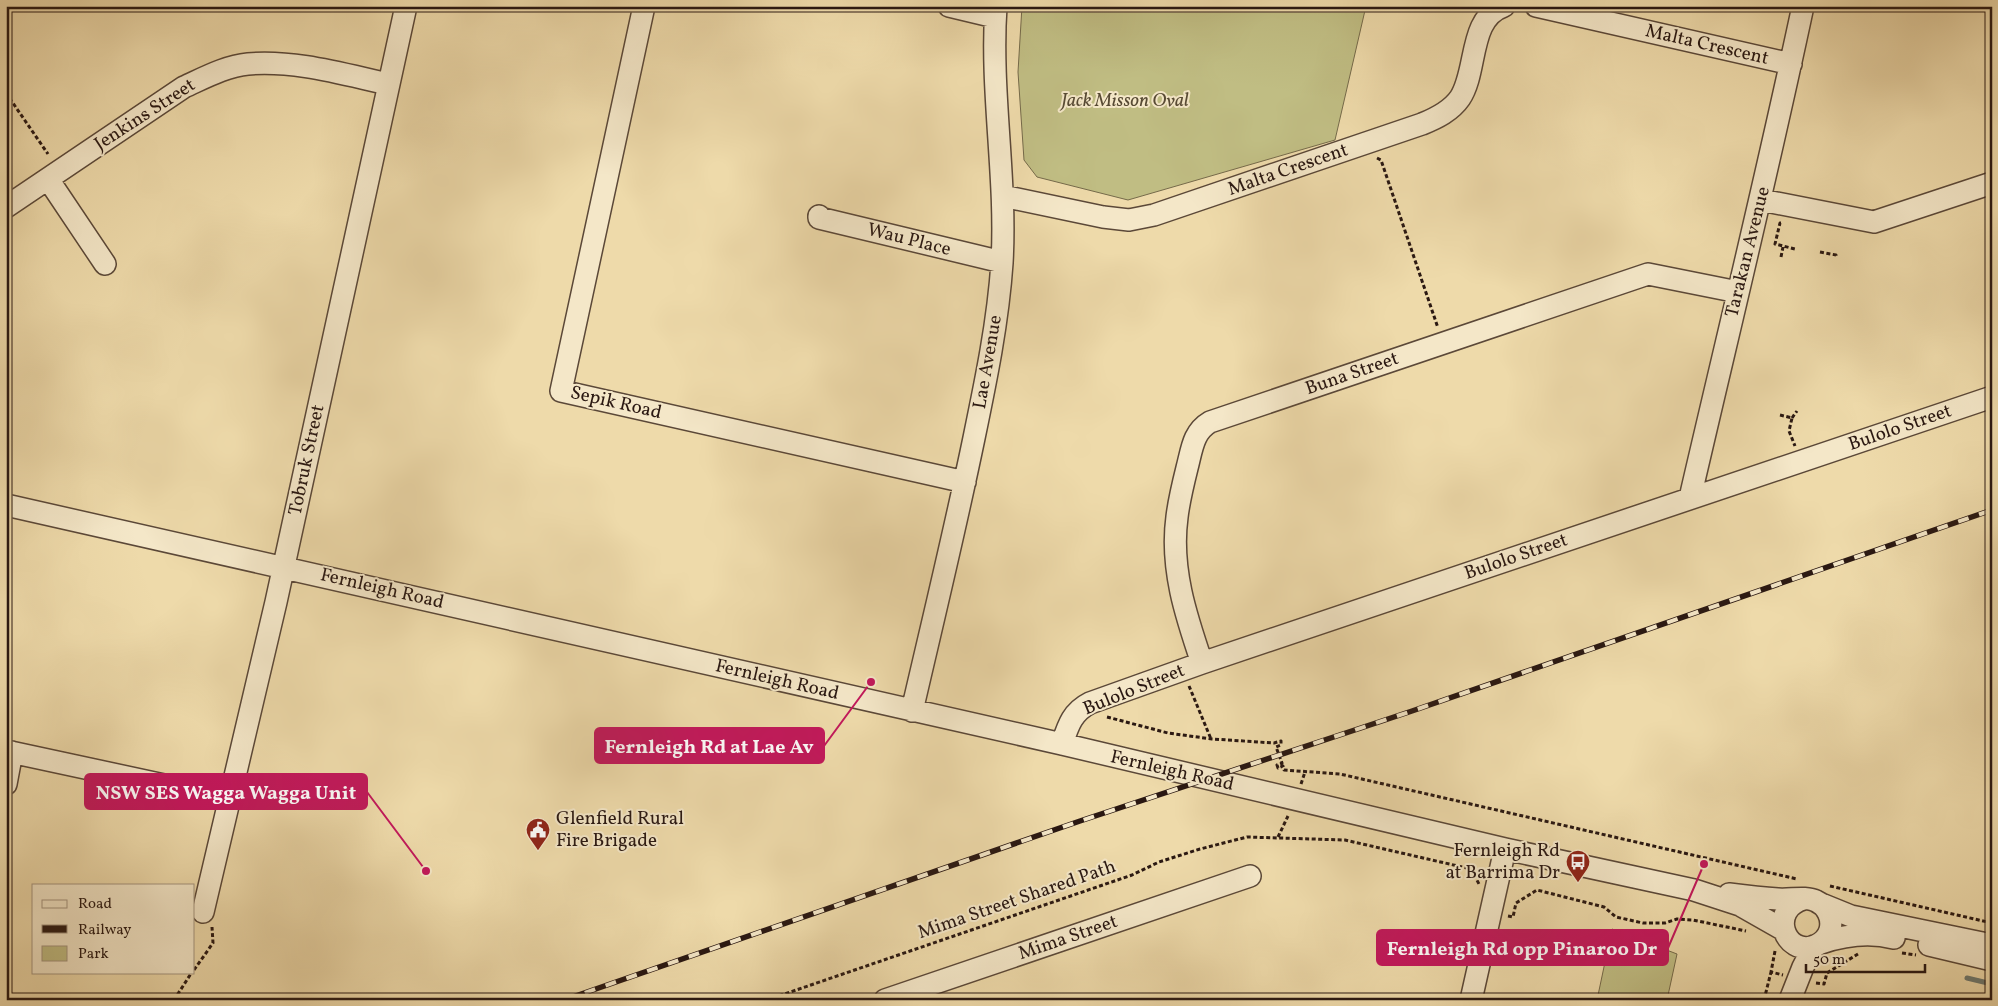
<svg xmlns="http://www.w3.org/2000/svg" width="1998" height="1006" font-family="Vollkorn,serif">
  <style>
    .green { fill: #c0bd83; stroke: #756a4a }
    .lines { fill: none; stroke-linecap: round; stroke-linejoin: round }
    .stream { stroke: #6d7970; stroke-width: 5 }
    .minor-casing { stroke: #5b4838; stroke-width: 24 }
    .path { stroke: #2a1812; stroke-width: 3; stroke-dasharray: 4 2.5; stroke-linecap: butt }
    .minor { stroke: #f4e7c8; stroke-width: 21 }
    .rail-casing { stroke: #2a1812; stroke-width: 5.5 }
    .rail { stroke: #f4e7c8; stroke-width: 4; stroke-dasharray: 11; stroke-linecap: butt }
    .labels { text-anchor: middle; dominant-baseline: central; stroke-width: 4; stroke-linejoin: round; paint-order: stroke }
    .street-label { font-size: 19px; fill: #2a1812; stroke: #f4e7c8 }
    .park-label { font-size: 19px; font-style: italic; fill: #574a34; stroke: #f4e7c8 }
    .poi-label { font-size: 19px; fill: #2a1812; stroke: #f4e7c8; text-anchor: start }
    .leader { fill: none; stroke: #c2185b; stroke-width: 2 }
    .callout-dot { fill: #c2185b; stroke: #f4e7c8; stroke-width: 2 }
    .callout { fill: #c2185b; stroke: #c2185b; stroke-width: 2 }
    .callout-label { font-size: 20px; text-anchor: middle; font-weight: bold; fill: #fff }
  </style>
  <rect width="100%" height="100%" fill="#eedaaa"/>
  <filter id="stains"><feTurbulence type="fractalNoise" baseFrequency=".004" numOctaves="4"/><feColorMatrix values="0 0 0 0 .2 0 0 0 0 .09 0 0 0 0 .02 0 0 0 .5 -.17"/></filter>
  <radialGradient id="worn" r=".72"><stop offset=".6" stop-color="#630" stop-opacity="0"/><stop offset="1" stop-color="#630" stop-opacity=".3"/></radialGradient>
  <path class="green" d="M1022 6H1366L1335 140 1128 200 1037 177 1024 160 1018 72Z
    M1612 929 1677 954 1667 1000H1597Z"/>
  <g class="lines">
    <path class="stream" d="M1967 978 1992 984"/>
    <defs>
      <path id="minor" d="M644 6 561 391 965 482
        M949 6 995 17
        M1536 6 1791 64
        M48 179 105 264
        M1003 196 1103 217 1129 220 1154 215 1422 124C1437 118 1451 111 1460 98 1478 71 1468 18 1504 6
        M1761 200 1874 222 1992 183
        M6 207 184 87C204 78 226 66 248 64 295 60 342 74 388 84
        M819 216V218L1002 262
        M1690 498C1728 334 1768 171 1803 6
        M6 505 1062 744 1505 849 1694 890 1740 905 1784 930
        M1202 663C1186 616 1170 568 1177 517 1179 500 1183 484 1187 468 1192 449 1193 432 1210 422L1648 274 1738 292
        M912 711C933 620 955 530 974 438 986 380 998 322 1002 263 1007 177 990 92 996 6
        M1062 744C1068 726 1072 712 1090 703L1202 663 1992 397
        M6 751 229 799
        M6 784 12 752
        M1729 894C1745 896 1762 898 1778 899 1790 900 1806 896 1816 901 1827 906 1833 918 1830 930 1828 937 1822 943 1815 946 1784 957 1768 909 1804 899
        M1819 903 1851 916 1992 945
        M203 912 276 602 406 6
        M1821 943C1845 935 1870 932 1894 938
        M1929 945 1992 960
        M885 1000 1250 876
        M1471 1000 1505 849
        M1790 1000 1803 967 1814 946"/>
    </defs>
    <use href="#minor" class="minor-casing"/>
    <path class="path" d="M6 93 48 154
      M1377 158 1381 160 1438 328
      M1781 223H1780L1775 244 1795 249
      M1820 252 1836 255V257
      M1781 257 1783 247
      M1780 415 1792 418 1789 431 1795 446
      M1792 418 1797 411
      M1189 686 1211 739
      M1107 717 1168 733 1212 739 1274 743 1281 741V745L1276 747 1282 763 1277 765 1278 768 1283 766 1284 770 1340 774 1797 879
      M1301 784 1305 772
      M1278 837 1288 816
      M1830 886 1992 923
      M1508 916 1513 917 1516 903 1537 890 1604 907 1616 917 1643 923H1665L1677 919 1693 920 1746 931
      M1775 951 1771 972 1783 975
      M1902 953 1916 955
      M194 970 213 943 212 927
      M1816 983 1824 984 1827 973 1858 954
      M174 1000 192 972
      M767 1000 1132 875 1159 862 1200 849 1247 837 1345 840 1471 869 1479 884
      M1764 1000 1771 972"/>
    <use href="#minor" class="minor"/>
    <defs>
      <path id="rail" d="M564 1000 1080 821 1412 711 1992 510"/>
    </defs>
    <use href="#rail" class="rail-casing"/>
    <use href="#rail" class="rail"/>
  </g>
  <defs>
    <symbol id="civic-pin" viewBox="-11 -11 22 30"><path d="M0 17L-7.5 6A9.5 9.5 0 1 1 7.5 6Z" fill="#8f2418" stroke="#f4e7c8"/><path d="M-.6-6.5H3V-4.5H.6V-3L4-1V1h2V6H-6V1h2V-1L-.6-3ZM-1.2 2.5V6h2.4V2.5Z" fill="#fff"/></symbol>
    <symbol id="bus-pin" viewBox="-11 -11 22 30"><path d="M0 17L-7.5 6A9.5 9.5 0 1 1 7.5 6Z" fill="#8f2418" stroke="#f4e7c8"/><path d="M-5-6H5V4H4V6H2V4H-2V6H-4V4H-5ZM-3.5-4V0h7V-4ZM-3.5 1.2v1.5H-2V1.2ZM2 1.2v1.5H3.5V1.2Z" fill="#fff"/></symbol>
  </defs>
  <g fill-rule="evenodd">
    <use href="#civic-pin" x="524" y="816" width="28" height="38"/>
    <use href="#bus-pin" x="1564" y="848" width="28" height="38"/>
  </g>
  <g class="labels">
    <g class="street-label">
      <text transform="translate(1707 45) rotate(13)">Malta Crescent</text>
      <text transform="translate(145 115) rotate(-33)">Jenkins Street</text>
      <text transform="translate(1288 170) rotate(-19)">Malta Crescent</text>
      <text transform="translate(909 240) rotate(14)">Wau Place</text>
      <text transform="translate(1748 252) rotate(-76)">Tarakan Avenue</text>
      <text transform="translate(988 362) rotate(-80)">Lae Avenue</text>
      <text transform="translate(1352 374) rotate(-19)">Buna Street</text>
      <text transform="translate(616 403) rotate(13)">Sepik Road</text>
      <text transform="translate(1900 428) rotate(-19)">Bulolo Street</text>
      <text transform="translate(307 460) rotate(-78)">Tobruk Street</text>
      <text transform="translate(1516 557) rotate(-19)">Bulolo Street</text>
      <text transform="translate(382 589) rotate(13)">Fernleigh Road</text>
      <text transform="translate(777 680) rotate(13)">Fernleigh Road</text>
      <text transform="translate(1134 690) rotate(-22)">Bulolo Street</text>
      <text transform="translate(1172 771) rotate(13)">Fernleigh Road</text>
      <text transform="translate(1017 900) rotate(-19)">Mima Street Shared Path</text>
      <text transform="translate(1068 938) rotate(-19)">Mima Street</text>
    </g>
    <g class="park-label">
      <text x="1125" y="101">Jack Misson Oval</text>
    </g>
    <g class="poi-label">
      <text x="556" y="819">Glenfield Rural<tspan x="556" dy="22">Fire Brigade</tspan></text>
      <text x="1560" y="851" text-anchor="end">Fernleigh Rd<tspan x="1560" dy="22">at Barrima Dr</tspan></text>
    </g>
  </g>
  <path class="leader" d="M871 682L824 746M426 871L367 792M1704 864L1668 948"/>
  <g class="callout-dot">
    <circle cx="871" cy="682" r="5"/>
    <circle cx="426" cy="871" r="5"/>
    <circle cx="1704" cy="864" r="5"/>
  </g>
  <g class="callout">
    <rect x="595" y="728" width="229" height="35" rx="5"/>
    <rect x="85" y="774" width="282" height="35" rx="5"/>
    <rect x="1377" y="930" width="291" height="35" rx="5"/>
  </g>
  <g class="callout-label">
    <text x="709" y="753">Fernleigh Rd at Lae Av</text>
    <text x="226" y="799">NSW SES Wagga Wagga Unit</text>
    <text x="1522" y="955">Fernleigh Rd opp Pinaroo Dr</text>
  </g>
  <rect width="1998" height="1006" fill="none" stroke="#eedaaa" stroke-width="25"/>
  <rect x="8" y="8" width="1983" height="991" fill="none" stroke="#2a1812" stroke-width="2.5"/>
  <rect x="12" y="12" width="1973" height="981" fill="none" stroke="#2a1812"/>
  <rect x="32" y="884" width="162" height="90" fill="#f4e7c8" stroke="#a3947f"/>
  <rect x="42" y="900" width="25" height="8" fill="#f4e7c8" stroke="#a3947f"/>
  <text x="78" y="908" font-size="15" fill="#2a1812">Road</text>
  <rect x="42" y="925" width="25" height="8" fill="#2a1812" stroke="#a3947f"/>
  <text x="78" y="934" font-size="15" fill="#2a1812">Railway</text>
  <rect x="42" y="946" width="25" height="15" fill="#c0bd83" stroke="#a3947f"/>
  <text x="78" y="958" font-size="15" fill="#2a1812">Park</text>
  <path d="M1806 964v8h119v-8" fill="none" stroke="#2a1812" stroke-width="2.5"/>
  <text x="1813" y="964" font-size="15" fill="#2a1812" stroke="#f4e7c8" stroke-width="4" paint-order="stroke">50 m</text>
  <rect width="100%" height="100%" filter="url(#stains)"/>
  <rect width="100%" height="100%" fill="url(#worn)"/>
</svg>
